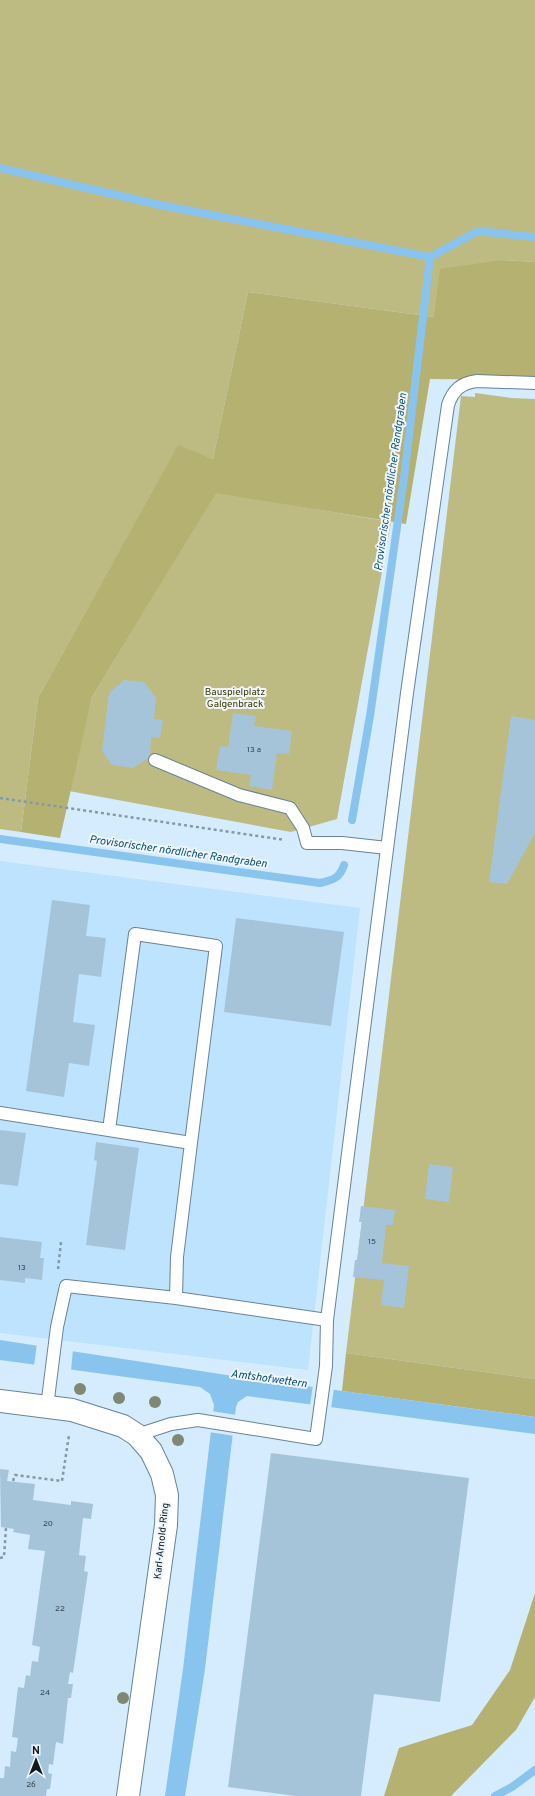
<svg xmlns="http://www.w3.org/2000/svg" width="535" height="1796" font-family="Overpass,sans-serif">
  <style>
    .built { fill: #bee3fe }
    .green { fill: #bdba82 }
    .forest { fill: #b5b171 }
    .water { fill: #89c4ee }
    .pier { fill: #d4ecfe }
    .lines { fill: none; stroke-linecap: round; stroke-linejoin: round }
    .stream { stroke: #89c4ee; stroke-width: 8 }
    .building { fill: #a6c4d9 }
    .lane-casing { stroke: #688397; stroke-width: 14 }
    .street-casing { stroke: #688397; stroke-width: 24 }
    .path { stroke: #8598a6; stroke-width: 2.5; stroke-dasharray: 3 3; stroke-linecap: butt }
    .lane { stroke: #fff; stroke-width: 12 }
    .street { stroke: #fff; stroke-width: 22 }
    .tree { fill: #7f8873 }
    .labels { text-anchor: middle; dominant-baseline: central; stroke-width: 4; stroke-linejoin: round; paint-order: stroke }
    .number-label { font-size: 8px; fill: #33434e }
    .park-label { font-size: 10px; fill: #3a3701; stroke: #f0f6fb }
    .street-label { font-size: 10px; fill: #0d1820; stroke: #f0f6fb }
    .water-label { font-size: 11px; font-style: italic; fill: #055279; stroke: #f0f6fb }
  </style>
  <rect width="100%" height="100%" fill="#d4ecfe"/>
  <path class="built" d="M0 861 360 908 308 1370 0 1333Z"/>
  <path class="green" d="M0 0H535V262L503 260 434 317 248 292 213 459 178 446 38 698 21 832 0 829Z
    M475 393 511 398 535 399V1379L346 1353 461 396 475 397Z
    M216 492 391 522 337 819 291 832 69 791 92 697Z"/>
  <path class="forest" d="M503 260 535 262V380L430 379 406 524 216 493 92 697 60 838 21 832 38 698 178 445 213 459 248 292 434 317 440 269Z
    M346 1353 535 1379V1417L342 1391Z
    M535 1593V1697L516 1730 451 1796H384L399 1748 472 1725 510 1670Z"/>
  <path class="water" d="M0 1340 246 1378 535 1417V1434L247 1396 238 1402 236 1407 205 1669 185 1796H165L183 1669 214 1405 210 1394 200 1387 0 1360Z"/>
  <path class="pier" d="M37 1343 73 1349 71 1371 34 1366Z
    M313 1385 334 1388 331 1409 310 1406Z
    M211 1411 237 1415 235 1436 209 1432Z"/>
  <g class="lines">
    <path class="stream" d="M0 168 160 205 430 257
      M352 820 370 716 404 478 430 257 478 231 535 237
      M0 839 320 883C333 880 340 878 344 865
      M495 1796 512 1787 535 1770"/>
  </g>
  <path class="building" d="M124 680 144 682 156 698 154 719 163 720 160 738 151 737 150 757 133 768 112 765 102 751 109 693Z
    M233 713 256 716 254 726 292 731 289 754 277 753 272 790 249 786 251 775 216 770 220 746 228 747Z
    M511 716 535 720V833L507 884 489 882Z
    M52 900 90 905 86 936 106 938 101 977 79 974 73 1022 95 1025 89 1066 69 1063 64 1097 26 1091Z
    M236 918 344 932 331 1026 224 1012Z
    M0 1130 26 1133 18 1186 0 1184Z
    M96 1142 139 1148 125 1250 86 1245 97 1161 94 1160Z
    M429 1164 453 1167 449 1202 425 1199Z
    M361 1206 395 1210 393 1225H386L382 1263 409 1266 404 1308 381 1305 384 1280 353 1277 355 1260H357L362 1222H359Z
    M0 1237 42 1242 40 1258H44L42 1280 25 1278V1283L0 1280Z
    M271 1453 469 1478 440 1702 374 1694 361 1796H296L228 1787Z
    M0 1469 9 1470 7 1481 35 1484 33 1500 71 1505V1501L93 1504 91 1519 83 1518 79 1555 86 1556 84 1571 88 1572 73 1673 70 1672 68 1684H73L71 1698H68L63 1744 56 1742 53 1765 49 1764 48 1773 52 1774 50 1789H47L46 1796H0V1778H4L5 1766 10 1767 11 1751 16 1752 18 1738 12 1737 18 1687 24 1688 26 1675 30 1676 32 1661 38 1662 40 1647 32 1645 45 1551 28 1549 30 1535 13 1532 14 1529 1 1527Z"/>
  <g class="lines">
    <defs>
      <path id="lane" d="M155 760 239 795 290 808 303 828 307 843H342L387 848
        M0 1113 191 1143 177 1257 176 1298 66 1286 57 1327 47 1407
        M109 1130 135 934 216 946 191 1143
        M176 1298 327 1320
        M137 1435 171 1424 198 1420 316 1439 326 1366 327 1320 350 1138 407 693 448 405C453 390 461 383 477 381L535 383"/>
      <path id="street" d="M0 1401 72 1410 123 1426 137 1435 151 1451 162 1474 167 1495 166 1525 128 1796"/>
    </defs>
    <use href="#lane" class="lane-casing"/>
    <use href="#street" class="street-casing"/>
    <path class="path" d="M0 798 285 840
      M58 1269 61 1242
      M13 1481 15 1475 62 1481 69 1435
      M0 1558 4 1557 6 1528"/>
    <use href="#lane" class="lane"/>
    <use href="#street" class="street"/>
  </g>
  <g class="tree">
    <circle cx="80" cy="1389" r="6"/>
    <circle cx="119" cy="1398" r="6"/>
    <circle cx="155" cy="1402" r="6"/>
    <circle cx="178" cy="1440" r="6"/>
    <circle cx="123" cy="1698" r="6"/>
  </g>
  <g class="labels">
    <g class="number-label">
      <text x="254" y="750">13 a</text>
      <text x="372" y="1242">15</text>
      <text x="22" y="1268">13</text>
      <text x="48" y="1524">20</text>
      <text x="60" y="1609">22</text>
      <text x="45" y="1693">24</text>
      <text x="31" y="1785">26</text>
    </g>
    <g class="park-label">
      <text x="235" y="692">Bauspielplatz<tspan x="235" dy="12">Galgenbrack</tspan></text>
    </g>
    <g class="street-label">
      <text transform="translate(162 1541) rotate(-84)">Karl-Arnold-Ring</text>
    </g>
    <g class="water-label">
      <text transform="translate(391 482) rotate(-82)">Provisorischer nördlicher Randgraben</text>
      <text transform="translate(178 852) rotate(8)">Provisorischer nördlicher Randgraben</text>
      <text transform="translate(269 1379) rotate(8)">Amtshofwettern</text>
    </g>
  </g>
  <g transform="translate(36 1760)" stroke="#f0f6fb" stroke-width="3" paint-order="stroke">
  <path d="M0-3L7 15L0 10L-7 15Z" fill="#0d1820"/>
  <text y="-6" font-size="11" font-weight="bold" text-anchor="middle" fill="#0d1820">N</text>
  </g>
</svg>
